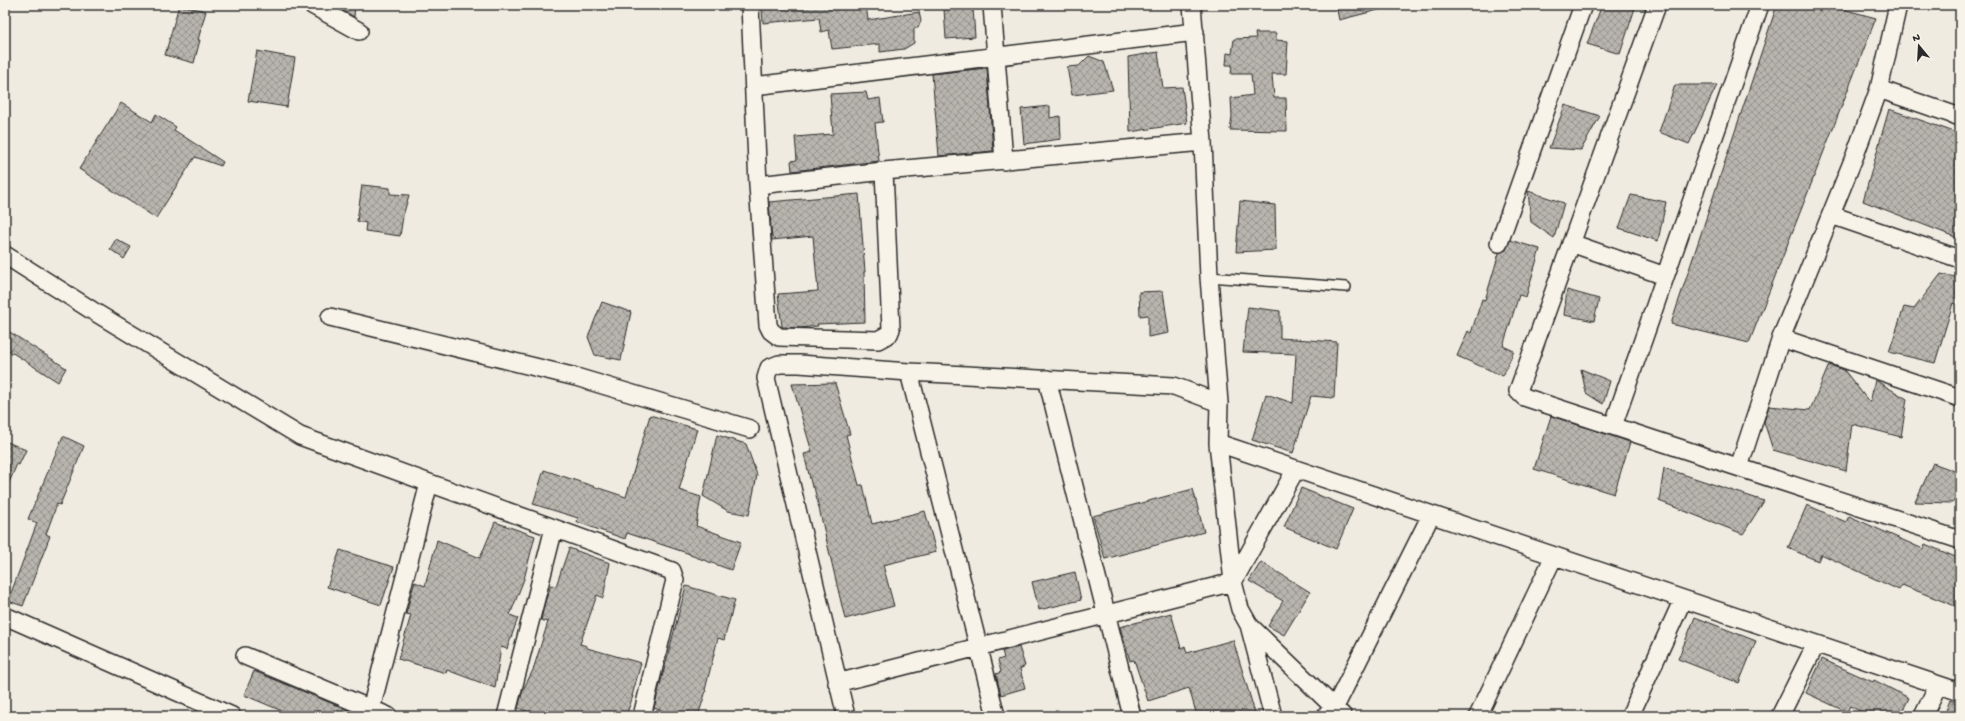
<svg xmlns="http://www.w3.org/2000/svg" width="1965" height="721" font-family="'Gochi Hand',sans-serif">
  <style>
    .building { fill: url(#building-cross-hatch); stroke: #2b2b2b }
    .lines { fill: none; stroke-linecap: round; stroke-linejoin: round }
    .service-casing { stroke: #2b2b2b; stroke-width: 12 }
    .minor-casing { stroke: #2b2b2b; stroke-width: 20 }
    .service { stroke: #f7f3e8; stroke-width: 9 }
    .minor { stroke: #f7f3e8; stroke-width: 17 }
  </style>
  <defs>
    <pattern id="building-cross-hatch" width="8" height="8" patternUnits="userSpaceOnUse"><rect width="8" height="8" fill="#b8b5ae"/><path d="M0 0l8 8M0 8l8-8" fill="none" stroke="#96938e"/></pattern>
  </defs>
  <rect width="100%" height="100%" fill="#efebe0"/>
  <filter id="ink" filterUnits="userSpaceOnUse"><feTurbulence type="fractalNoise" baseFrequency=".025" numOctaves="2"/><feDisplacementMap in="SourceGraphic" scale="8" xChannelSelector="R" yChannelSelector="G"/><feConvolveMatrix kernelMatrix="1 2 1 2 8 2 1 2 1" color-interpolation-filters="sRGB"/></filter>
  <g filter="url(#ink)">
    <path class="building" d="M179 5 206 11 198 40H200L194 63 165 55Z
      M333 5H355L354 17Z
      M766 5H866L868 20 919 12 921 21 918 28H914V43L904 49 880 52V44L832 49 829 30 821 32 819 18 763 23 762 9 767 8Z
      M1336 5H1381L1382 9 1339 20Z
      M1602 5H1636L1620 54 1587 44Z
      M1777 5H1828L1876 18 1749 343 1671 324Z
      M973 8 975 37 946 39 944 9Z
      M1255 33H1276V40L1288 41 1286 74H1272L1274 98H1286L1287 131 1230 130 1232 116 1231 98 1253 95 1251 74H1231L1232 65H1226L1227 53 1232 54 1234 39 1256 38Z
      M257 51 295 58 287 107 248 101Z
      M1158 52 1163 88 1182 87 1187 123 1130 132 1128 57Z
      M1089 56 1104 62 1113 90 1072 95 1067 67 1079 66Z
      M987 68 993 151 939 156 932 74Z
      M1675 85H1717L1689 144 1659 132Z
      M866 92 868 100 880 98 883 122 875 123 879 161 792 171 791 161 797 160 795 137 833 134 830 94Z
      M121 103 152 122 156 114 176 127 174 130 223 162 221 166 195 157 156 218 79 169Z
      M1565 105 1600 116 1581 150 1549 148Z
      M1050 106V118L1060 116 1061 139 1024 144 1021 109Z
      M1889 109 1960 134V239L1863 201Z
      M362 185 390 188V194L409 195 403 216 400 236 365 231 366 223 357 221Z
      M1528 191 1564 203 1554 238 1531 222Z
      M859 194 865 272H864L865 322 817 324 818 326 800 328 782 327 778 294 818 291 813 236 772 240 769 202Z
      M1631 195 1666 202 1658 241 1619 228Z
      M1240 201 1275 205 1276 250 1236 252Z
      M116 239 131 247 124 259 110 249Z
      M1510 240 1540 249 1526 297 1519 295 1503 346 1514 351 1503 376 1457 356 1468 331 1471 333 1482 299 1485 300 1499 253 1506 250Z
      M1941 274 1960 278V305L1953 303 1935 363 1889 352 1904 307 1914 309Z
      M1567 290 1599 299 1594 321 1564 315Z
      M1163 291 1169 333 1148 337V315L1140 316 1139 292Z
      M602 302 631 312 621 360 595 355 588 337Z
      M1248 307 1280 311V338L1337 342 1334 398 1311 396 1293 453 1252 440 1266 394 1293 403 1296 354 1243 352Z
      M5 329 66 368 58 382 5 348Z
      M1829 365 1844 370 1870 403 1875 380 1907 399 1901 437 1852 424 1846 471 1773 450 1764 422 1769 406 1810 410Z
      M1581 369 1610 381 1603 404 1586 393Z
      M835 383 850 434 846 435 859 485H863L872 524 925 511 936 552 883 565 894 606 845 619 814 487H812L804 454 812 452 792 384Z
      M650 415 697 429 679 490 701 497 696 526 741 542 731 570 690 555V554L627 533 625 539 577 522 578 518 533 504 544 470 626 497Z
      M1551 416 1630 442 1614 494 1534 469Z
      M717 435 746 444 757 475 749 515 728 511 703 496Z
      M63 436 84 446 60 505 57 504 46 534 50 536 23 606 8 601 37 523 28 519Z
      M5 441 26 450 19 465 17 464 5 492Z
      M1933 463 1960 473V495L1952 503 1915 502Z
      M1664 468 1764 501 1743 534 1659 501Z
      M1301 488 1353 509 1336 549 1284 527Z
      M1193 489 1204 532 1105 559 1093 516Z
      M1807 505 1846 522 1849 516 1923 549 1925 544 1960 559V608L1902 585 1899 590 1821 554 1818 561 1788 548Z
      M495 522 535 536 524 579 510 615 518 618 507 649 501 647 495 688 447 670 446 673 398 659 411 615 406 614 412 591 415 582 425 586 437 540 480 558Z
      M569 548 610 563 603 598 597 595 580 644 587 646V648L641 663 632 696H633L626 716H538L518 708 523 690 533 670 548 622 541 620 545 602 551 585 556 586Z
      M340 550 394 567 381 605 327 587Z
      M1261 562 1310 592 1284 635 1268 626 1283 601 1249 581Z
      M1075 572 1081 600 1039 610 1032 582Z
      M686 586 735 600 724 640 718 638 705 690 706 691 698 716H678L654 708Z
      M1171 613 1181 648 1185 646 1187 653 1233 640 1256 716H1197L1189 688 1148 701 1134 660 1130 661 1120 627Z
      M1695 617 1756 641 1739 683 1678 659Z
      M1019 647 1025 666 1020 669 1025 688 1001 695 996 674 1001 672 998 660 1004 658 1002 651Z
      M1822 659 1873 682 1874 680 1909 698 1900 716H1870L1850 706 1847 712 1806 693Z
      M254 671 362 716H294L244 695Z
      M1950 700 1960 705V716H1944Z"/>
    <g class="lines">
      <defs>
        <path id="service" d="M1209 277 1346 287"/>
        <path id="minor" d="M312 5 359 31
          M750 5 758 185 768 325 771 331 779 337 878 340 889 334 891 329 884 171
          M992 5 1004 161
          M1192 5 1203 142 1209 277 1219 403 1218 443 1233 582 1240 609 1249 625 1343 716
          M1657 5 1518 391 1524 397 1960 540
          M754 86 1195 32
          M1879 89 1960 117
          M758 185 884 171 1203 142
          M1831 215 1960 259
          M1499 243 1583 5
          M1571 243 1665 276
          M5 255 93 311 300 436 672 571 675 580 642 716
          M330 317 576 377 750 429
          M1781 338 1960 398
          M909 372 996 716
          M1047 379 1132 716
          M1613 426 1760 5
          M1218 443 1960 692
          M1739 467 1781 338 1855 155 1879 89 1898 5
          M5 616 232 716
          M1249 625 1273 716
          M245 656 388 716
          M837 683 1233 582 1296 469
          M371 709 429 483
          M506 716 554 528
          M846 716 766 378 769 368 779 364H799L909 372 1174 386 1219 403
          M1325 716 1335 707 1431 515
          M1478 716 1554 556
          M1630 716 1683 599
          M1780 716 1816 644
          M1923 716 1938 685"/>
      </defs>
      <use href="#service" class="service-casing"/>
      <use href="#minor" class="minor-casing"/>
      <use href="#service" class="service"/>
      <use href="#minor" class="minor"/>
    </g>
  </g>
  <rect width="1965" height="721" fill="none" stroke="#f7f3e8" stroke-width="20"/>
  <rect x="10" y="10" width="1945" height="701" fill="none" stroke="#2b2b2b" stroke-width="1.5" filter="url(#ink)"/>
  <g transform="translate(1919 46) rotate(342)" stroke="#f7f3e8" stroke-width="3" paint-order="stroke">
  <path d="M0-3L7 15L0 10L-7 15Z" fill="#2b2b2b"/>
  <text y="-6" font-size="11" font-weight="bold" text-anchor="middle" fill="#2b2b2b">N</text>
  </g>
</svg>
